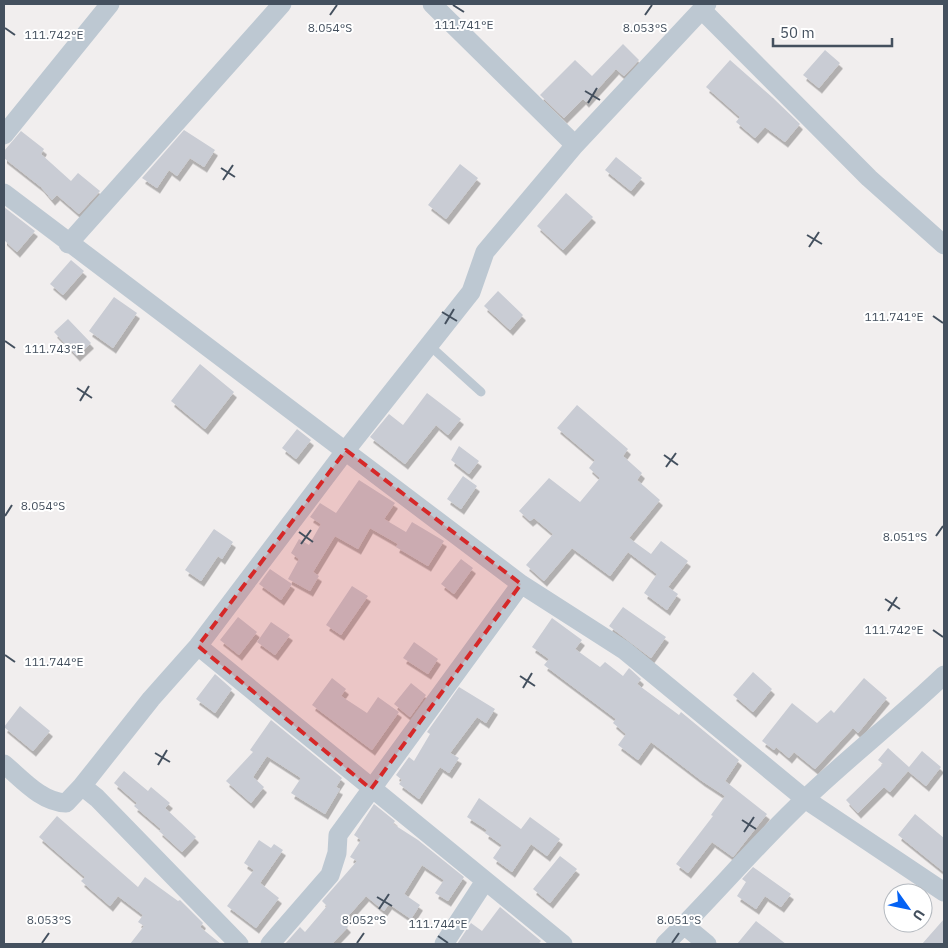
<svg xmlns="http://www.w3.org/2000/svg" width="948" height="948" font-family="'IBM Plex Sans',sans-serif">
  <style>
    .building { fill: #c9ccd4; filter: url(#shadow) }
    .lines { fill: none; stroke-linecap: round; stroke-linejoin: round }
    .lane { stroke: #bdc8d2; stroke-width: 9 }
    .street { stroke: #bdc8d2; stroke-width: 19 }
    .marked { fill: #d62828; fill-opacity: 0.2; stroke: #d62828; stroke-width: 4; stroke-dasharray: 10 6; stroke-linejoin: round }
    .ticks { fill: none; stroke: #44505e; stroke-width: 2 }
    .ticks-label { font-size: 12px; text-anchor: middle; fill: #44505e; stroke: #fff; stroke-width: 4; stroke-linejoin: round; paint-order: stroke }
  </style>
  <defs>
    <filter id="shadow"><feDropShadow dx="3" dy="5.5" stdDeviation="0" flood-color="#0004"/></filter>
  </defs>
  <rect width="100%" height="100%" fill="#f1eeee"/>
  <path class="building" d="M623 44 639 60 624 76 616 69 586 102 583 99 564 118 540 95 575 60 592 76Z
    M825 50 840 63 819 88 803 75Z
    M730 60 772 97 800 124 785 142 765 127 755 138 736 122 740 117 706 87Z
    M184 130 215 150 204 167 190 158 177 176 169 170 157 188 142 178Z
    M21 131 44 149 41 154 71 181 78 173 100 191 79 214 57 195 52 200 41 187 4 158V151Z
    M616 157 642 178 631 191 605 170Z
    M460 164 478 178 446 219 428 205Z
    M566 193 593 217 563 250 537 226Z
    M4 207 35 231 17 252 4 240Z
    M71 260 84 271 63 295 50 284Z
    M498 291 523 315 510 330 484 306Z
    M114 297 137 313 113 348 89 331Z
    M68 319 91 343 77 356 54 332Z
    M200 364 234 392 205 429 171 401Z
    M427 393 461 419 448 435 436 425 405 464 370 437 389 414 403 425Z
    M577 405 628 449 623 456 642 473 637 480 660 500 629 538 651 554 661 541 688 561 668 587 678 594 667 610 644 593 657 574 628 552 610 576 572 548 544 581 526 565 553 534 534 518 530 521 519 511 549 478 580 502 600 478 589 468 595 460 557 428Z
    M297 429 311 440 296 459 282 448Z
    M459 446 479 461 469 474 451 460Z
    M463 476 477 486 461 509 447 499Z
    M359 480 395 503 384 519 406 532 412 522 444 541 428 566 396 547 398 544 370 528 358 549 335 536 313 572 319 576 310 591 288 579 299 559 291 553 299 539 309 545 321 524 310 517 320 503 336 513Z
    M214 529 233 542 222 559 218 556 201 581 185 570Z
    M461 559 473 568 454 594 441 584Z
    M270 569 292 584 281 600 259 584Z
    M352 586 368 596 341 635 326 625Z
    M623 607 666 637 651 658 609 626Z
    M238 617 257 632 239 655 220 640Z
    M552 618 582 640 575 649 600 667 605 662 623 676 629 668 641 679 637 684 679 715 681 712 739 760 725 781 767 814 733 857 712 842 688 873 676 864 713 816 711 815 725 796 702 781 651 742 638 760 618 745 626 734 613 723 616 719 544 665 549 659 532 647Z
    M271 622 290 635 275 655 257 642Z
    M414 642 438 659 428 674 403 658Z
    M753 672 772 689 753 712 733 695Z
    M215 674 232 689 215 713 196 699Z
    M332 678 346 689 341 696 367 713 378 697 399 712 372 750 312 705Z
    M864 678 887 698 858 733 853 728 815 769 794 752 789 758 776 747 774 750 762 741 792 703 817 723 831 710 834 713Z
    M411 683 426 695 410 717 394 704Z
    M459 687 495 709 486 723 477 717 450 753 459 758 449 773 440 767 419 799 399 784 402 780 396 775 409 757 414 761 430 734 427 732Z
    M20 706 50 731 33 751 4 727Z
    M271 720 342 778 336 787 340 789 325 814 291 793 301 778 267 756 253 777 264 787 251 803 226 781 253 752 250 750Z
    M888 748 909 767 922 751 941 767 926 786 908 771 890 792 884 787 858 813 846 800 883 764 878 760Z
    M124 771 148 791 151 787 170 803 165 808 196 837 182 852 159 831 161 829 134 806 137 803 114 783Z
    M479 798 521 829 530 817 560 839 547 856 531 844 512 872 493 858 502 845 485 833 487 830 467 817Z
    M374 804 395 821 393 824 418 840 464 877 448 901 435 893 444 880 422 865 404 894 420 905 411 919 389 904 384 911 366 896 343 922 348 927 332 944H285L300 927 305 932 327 906 322 901 357 861 350 857 361 840 354 835Z
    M915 814 944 838V872L898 835Z
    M57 816 138 887 145 877 178 901 180 900 203 923 200 927 221 944H130L144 926 138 922 143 915 118 896 110 906 81 881 85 877 39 837Z
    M259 840 271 848 274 844 283 850 260 883 279 898 256 928 227 906 254 870 244 863Z
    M560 856 577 869 550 903 533 889Z
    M753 867 791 894 781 907 765 896 756 909 737 896 746 882 742 879Z
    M500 907 541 941 538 944H457L471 923 482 931Z
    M944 919V944H922Z
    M756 921 786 944H737Z"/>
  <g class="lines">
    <path class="lane" d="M429 345 481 392"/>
    <path class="street" d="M432 4 575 145
      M702 10 869 178 944 245
      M4 135 110 4
      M4 193 521 584 624 650 805 799 944 892
      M68 244 282 4
      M198 646 563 944
      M4 764C22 779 41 802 66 803L82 786
      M684 925 707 944
      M239 944 97 798 82 786 151 699 198 646 346 450 471 292 485 252 575 145 707 4
      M270 944 330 875 337 853 338 835 521 584
      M444 944 485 881
      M665 944C713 897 756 845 805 799 850 756 899 718 944 675"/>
  </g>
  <path class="marked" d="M346 450 521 584 371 789 198 646Z"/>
  <path class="ticks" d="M453 5 464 12M330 15 337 5M645 15 652 5M5 28 15 35M585 91 600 100M588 103 597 88M221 168 235 177M223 180 233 165M807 235 822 244M809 247 819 232M442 312 457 321M933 316 943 323M445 324 454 309M5 341 15 348M77 388 92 398M80 401 89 386M664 455 678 465M666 467 676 453M5 516 12 505M299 532 313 542M936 536 943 526M301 544 311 530M885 599 900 609M888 611 897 597M933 630 943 637M5 655 15 662M520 676 535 686M523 688 532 673M155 753 170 762M158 765 167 750M742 820 756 829M744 832 754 817M377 897 392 906M379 909 389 894M438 936 448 943M42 943 49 933M357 943 364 933M672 943 679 933"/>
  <g class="ticks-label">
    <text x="464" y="29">111.741°E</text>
    <text x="330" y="32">8.054°S</text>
    <text x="645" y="32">8.053°S</text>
    <text x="54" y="39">111.742°E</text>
    <text x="894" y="321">111.741°E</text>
    <text x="54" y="353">111.743°E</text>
    <text x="43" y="510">8.054°S</text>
    <text x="905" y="541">8.051°S</text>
    <text x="894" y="634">111.742°E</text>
    <text x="54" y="666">111.744°E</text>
    <text x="49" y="924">8.053°S</text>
    <text x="364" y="924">8.052°S</text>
    <text x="679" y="924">8.051°S</text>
    <text x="438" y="928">111.744°E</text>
  </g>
  <rect width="948" height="948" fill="none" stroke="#44505e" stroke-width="10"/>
  <g transform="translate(908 908) rotate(123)"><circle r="24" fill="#ffffff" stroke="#b4b9bf"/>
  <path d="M0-4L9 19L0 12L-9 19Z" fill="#0562f4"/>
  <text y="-8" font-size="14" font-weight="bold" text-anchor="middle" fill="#44505e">U</text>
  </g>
  <path d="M773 38v8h119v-8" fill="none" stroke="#44505e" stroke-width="2.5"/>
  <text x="780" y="38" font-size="15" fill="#44505e" stroke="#ffffff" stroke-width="4" paint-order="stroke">50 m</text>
</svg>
